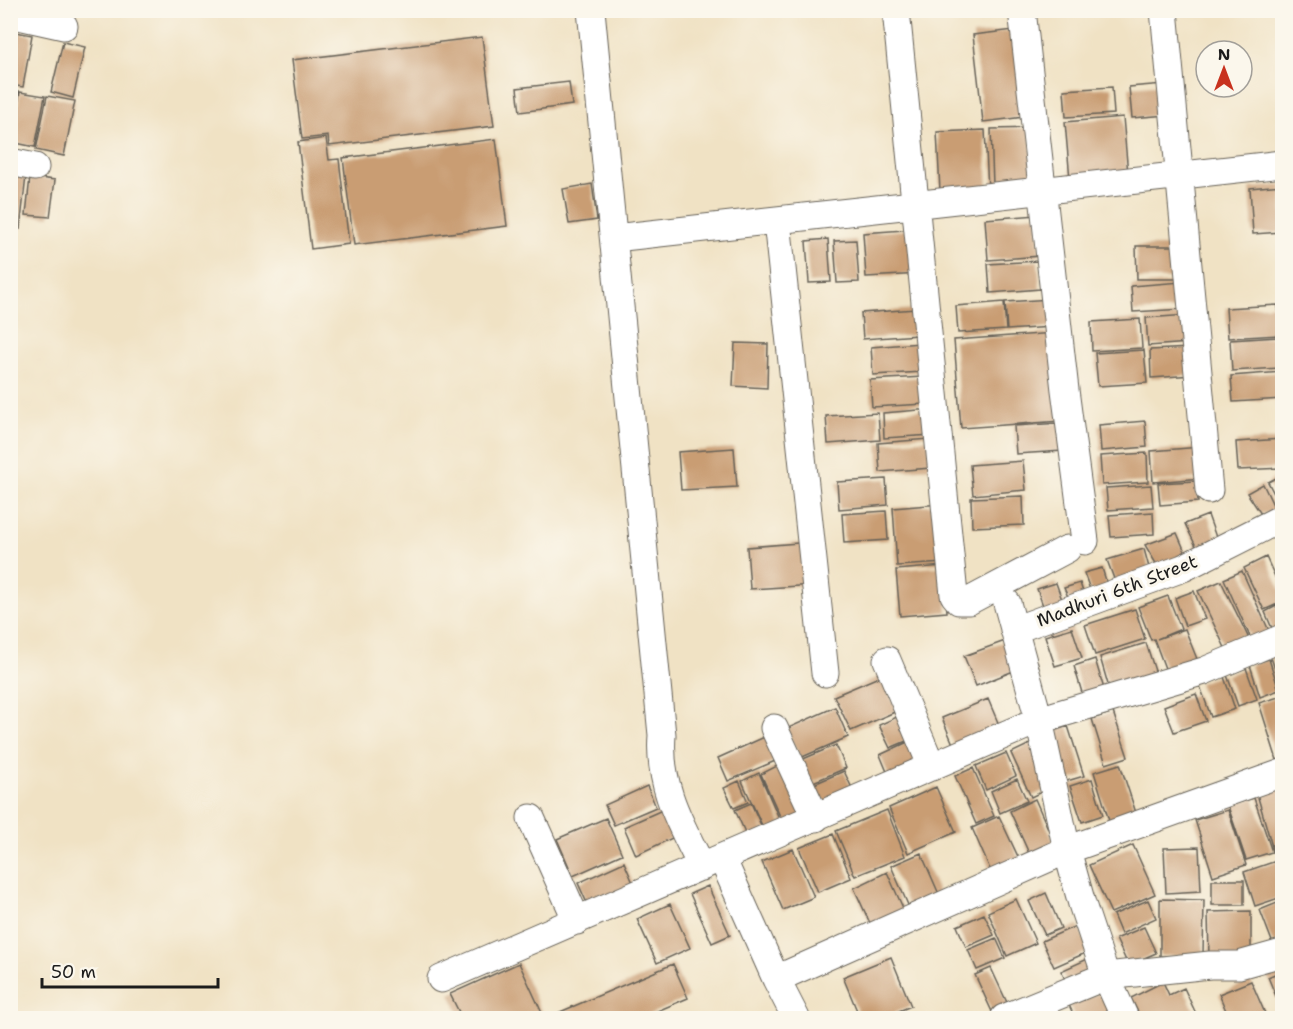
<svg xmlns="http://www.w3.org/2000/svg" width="1293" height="1029" font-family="'Shantell Sans',sans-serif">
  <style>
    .building { fill: #c99d73 }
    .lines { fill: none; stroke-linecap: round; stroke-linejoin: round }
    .minor-casing { stroke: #666157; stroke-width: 29 }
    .minor { stroke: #fff; stroke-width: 27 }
    .labels { text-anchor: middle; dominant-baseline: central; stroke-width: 6; stroke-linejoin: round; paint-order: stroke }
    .street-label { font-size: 18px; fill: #1c1c1c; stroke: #fbf7ec }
  </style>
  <rect width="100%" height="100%" fill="#fbf7ec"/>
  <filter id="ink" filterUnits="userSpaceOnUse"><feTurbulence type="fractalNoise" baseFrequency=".0167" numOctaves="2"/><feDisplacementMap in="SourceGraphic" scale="12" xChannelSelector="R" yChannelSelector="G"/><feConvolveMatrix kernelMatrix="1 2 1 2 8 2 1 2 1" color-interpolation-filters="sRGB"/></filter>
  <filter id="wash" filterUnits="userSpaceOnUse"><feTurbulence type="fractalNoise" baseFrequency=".008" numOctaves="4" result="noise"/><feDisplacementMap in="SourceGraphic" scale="24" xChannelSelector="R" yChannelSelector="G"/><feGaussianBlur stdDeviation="1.35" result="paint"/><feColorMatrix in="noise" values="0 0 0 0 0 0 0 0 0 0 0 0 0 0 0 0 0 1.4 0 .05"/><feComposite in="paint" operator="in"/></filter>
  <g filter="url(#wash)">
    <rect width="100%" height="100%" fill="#f0e2c4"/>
    <g id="blocks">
      <path class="building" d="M1014 30 1024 117 983 122 973 35Z
        M10 31 32 35 23 87 10 85Z
        M482 37 494 126 329 146 328 136 302 139 292 60Z
        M63 42 85 47 73 98 51 92Z
        M569 82 572 105 520 112 517 88Z
        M1164 84 1167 115 1132 118 1129 87Z
        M1112 87 1114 114 1066 117 1064 90Z
        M10 90 19 91 11 127H10Z
        M20 92 45 96 35 147 11 142Z
        M47 96 75 101 64 156 36 150Z
        M1123 117 1128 174 1070 179 1065 122Z
        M1031 128 1033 184 993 185 991 129Z
        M985 130 988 189 940 191 937 132Z
        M326 138 329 160 339 159 349 244 311 249 298 142Z
        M496 139 507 226 354 245 343 158Z
        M10 174 26 176 20 229 10 227Z
        M30 177 55 180 50 217 26 215Z
        M592 184 597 220 569 224 563 189Z
        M1282 185V232L1253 234 1250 188Z
        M1037 215 1040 256 988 260 985 219Z
        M918 229 921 274 866 277 863 233Z
        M828 239 831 282 809 283 806 241Z
        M856 240 859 282 837 283 834 241Z
        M1136 246H1179V279H1137Z
        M1038 261 1040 289 990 293 988 264Z
        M1182 282 1184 309 1133 312 1131 286Z
        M1051 299 1053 327 1007 330 1005 302Z
        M1004 302 1006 330 958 333 956 306Z
        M1278 305 1279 335 1228 338 1226 308Z
        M916 309 918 335 863 339 861 313Z
        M1188 315 1190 343 1148 346 1146 318Z
        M1140 319 1142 348 1092 351 1091 322Z
        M1055 333 1061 421 961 428 954 340Z
        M1279 337 1281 368 1232 371 1230 340Z
        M735 343 768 344 767 388 733 386Z
        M920 343 922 372 873 375 871 347Z
        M1191 348 1193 375 1151 378 1150 350Z
        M1144 350 1147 383 1098 386 1095 353Z
        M1282 372V399L1233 402 1231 376Z
        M923 377 925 404 872 407 870 380Z
        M931 409 933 435 884 438 883 413Z
        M878 413 880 440 828 444 826 416Z
        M1145 421 1147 447 1101 451 1099 425Z
        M1061 423 1063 451 1016 454 1014 426Z
        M929 439 931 468 880 472 878 443Z
        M1282 439V468L1238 470 1236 442Z
        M1201 447 1203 478 1153 482 1151 451Z
        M734 448 737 487 681 490 678 452Z
        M1147 453 1148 482 1102 485 1100 456Z
        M1023 461 1026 490 973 495 970 465Z
        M1282 475V506L1281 507 1268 482Z
        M886 479 888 505 839 509 837 482Z
        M1196 481 1198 502 1160 505 1158 483Z
        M1263 484 1276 511 1261 514 1247 493Z
        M1151 485 1153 507 1108 510 1106 488Z
        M1023 496 1024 525 972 527 971 498Z
        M941 504 945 563 897 566 893 508Z
        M886 511 888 540 844 543 842 514Z
        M1153 512 1154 534 1111 537 1109 515Z
        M1208 515 1217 540 1197 548 1185 524Z
        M1177 533 1186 554 1158 567 1145 545Z
        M811 542 814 585 750 589 747 547Z
        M1144 549 1151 575 1116 584 1107 560Z
        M1266 557 1282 592V602L1264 610 1244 568Z
        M944 566 947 612 900 616 896 570Z
        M1102 568 1108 587 1091 592 1084 573Z
        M1242 571 1270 633 1252 641 1224 579Z
        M1221 581 1251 643 1228 654 1198 591Z
        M1056 583 1065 608 1046 614 1037 589Z
        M1080 583 1084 595 1070 601 1064 588Z
        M1194 591 1205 619 1185 626 1175 598Z
        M1168 596 1181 629 1157 639 1185 629 1197 659 1166 671 1154 639 1151 640 1138 607Z
        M1282 603V629L1274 633 1265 612Z
        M1135 609 1145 639 1095 655 1085 625Z
        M1072 628 1082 658 1055 666 1045 636Z
        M1005 641 1016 670 976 686 964 656Z
        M1146 643 1156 674 1109 688 1100 657Z
        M1282 651V691L1270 654Z
        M1095 659 1104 689 1083 696 1074 666Z
        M1269 659 1279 690 1260 697 1250 665Z
        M1246 668 1257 699 1238 706 1227 675Z
        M1223 674 1235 709 1211 717 1199 683Z
        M881 676 897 711 851 731 834 696Z
        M1196 694 1206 721 1174 732 1164 706Z
        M1282 696V758L1277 760 1259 703Z
        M988 699 1002 732 956 751 942 718Z
        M835 707 848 737 800 758 786 729Z
        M908 712 918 736 890 748 879 725Z
        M1113 712 1128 757 1106 764 1092 719Z
        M1068 726 1084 776 1067 781 1051 732Z
        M769 735 780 759 728 781 718 758Z
        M910 741 921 766 890 779 880 755Z
        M1032 743 1052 787 1031 797 1011 753Z
        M836 745 846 768 811 783 801 760Z
        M1006 753 1016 776 986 790 976 766Z
        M787 761 808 814 784 825 761 774Z
        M1120 764 1137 816 1110 824 1094 772Z
        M973 768 994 816 976 824 955 776Z
        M844 771 857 799 825 813 812 785Z
        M759 773 782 825 765 832 742 781Z
        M1017 779 1027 801 1000 813 991 791Z
        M1092 779 1103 815 1082 822 1070 786Z
        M739 781 748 802 734 808 724 788Z
        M647 786 656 807 614 825 605 805Z
        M936 787 956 832 908 853 889 808Z
        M1282 787V847L1273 850 1257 794Z
        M1254 798 1272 852 1246 860 1228 806Z
        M1035 799 1057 849 1032 860 1010 811Z
        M751 803 764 832 748 839 735 810Z
        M669 807 681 834 636 855 624 827Z
        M887 810 905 856 855 876 836 831Z
        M1228 810 1246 865 1213 876 1195 820Z
        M999 816 1021 863 993 876 972 828Z
        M606 818 622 854 573 876 557 839Z
        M833 834 851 878 818 892 799 848Z
        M1133 845 1155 894 1111 913 1089 865Z
        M1199 847 1201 891 1166 893 1164 848Z
        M793 849 814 897 783 910 762 862Z
        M921 853 942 901 912 914 891 866Z
        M1282 859V897L1255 906 1244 872Z
        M624 862 637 892 591 912 578 883Z
        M887 872 907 917 874 932 854 888Z
        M1212 880H1244V905H1212Z
        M708 886 730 935 712 943 690 894Z
        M1046 893 1061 928 1045 935 1029 901Z
        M1016 899 1036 943 1007 956 988 912Z
        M1160 899 1204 900 1203 956H1160Z
        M1148 900 1156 918 1121 934 1113 915Z
        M1282 901V940L1273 944 1260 910Z
        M670 904 690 948 657 963 637 919Z
        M1251 911V958H1209L1208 912Z
        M984 914 994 935 966 947 957 926Z
        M1078 925 1090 951 1054 967 1042 941Z
        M1144 927 1156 953 1128 965 1116 939Z
        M996 938 1005 958 977 970 968 950Z
        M891 957 911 1006 882 1018H860L843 977Z
        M1092 957 1100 975 1070 989 1061 971Z
        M519 963 542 1013 530 1018H462L450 994Z
        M673 964 688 998 641 1018H546Z
        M991 968 1010 1009 994 1016 975 975Z
        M1282 971V1011L1268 977Z
        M1251 981 1267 1018H1229L1219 994Z
        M1163 982 1169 995 1184 988 1198 1018H1141L1131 998Z
        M1105 991 1117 1018H1075L1069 1005Z"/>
    </g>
  </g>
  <g filter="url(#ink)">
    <use href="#blocks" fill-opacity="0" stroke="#666157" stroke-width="1.5"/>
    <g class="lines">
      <defs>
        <path id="minor" d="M591 10 662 735C658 786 680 823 702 867
          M896 10 954 595 959 601H969L1067 549
          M1022 10 1065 390 1085 541
          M1164 10 1209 490
          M10 14 64 26
          M10 162 35 167
          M777 221 825 673
          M614 238 1282 164
          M1007 603 1039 720 1067 850 1082 904 1106 976 1125 1018
          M1014 630 1183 568 1282 518
          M887 660 932 767
          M774 728 816 818
          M531 818 577 921
          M722 858 776 979
          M441 979 1039 720 1204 671 1282 638
          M796 1018 776 979 1067 850 1282 773
          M1004 1018 1106 976 1210 965H1239L1282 953"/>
      </defs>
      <use href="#minor" class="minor-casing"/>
      <use href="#minor" class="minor"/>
    </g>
  </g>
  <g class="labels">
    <g class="street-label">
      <text transform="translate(1117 591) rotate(-21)">Madhuri 6th Street</text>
    </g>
  </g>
  <rect width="1293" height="1029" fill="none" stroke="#fbf7ec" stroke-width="36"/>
  <g transform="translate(1224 69)"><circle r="28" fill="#fbf7ec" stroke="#a29f99" stroke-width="1.5"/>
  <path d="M0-4.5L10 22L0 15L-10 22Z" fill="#c8321e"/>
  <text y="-9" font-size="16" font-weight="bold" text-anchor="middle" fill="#1c1c1c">N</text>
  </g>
  <path d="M42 978v9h176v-9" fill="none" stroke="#1c1c1c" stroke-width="3"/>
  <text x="51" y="978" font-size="18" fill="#1c1c1c" stroke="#fbf7ec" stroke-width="4.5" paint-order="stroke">50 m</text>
</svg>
